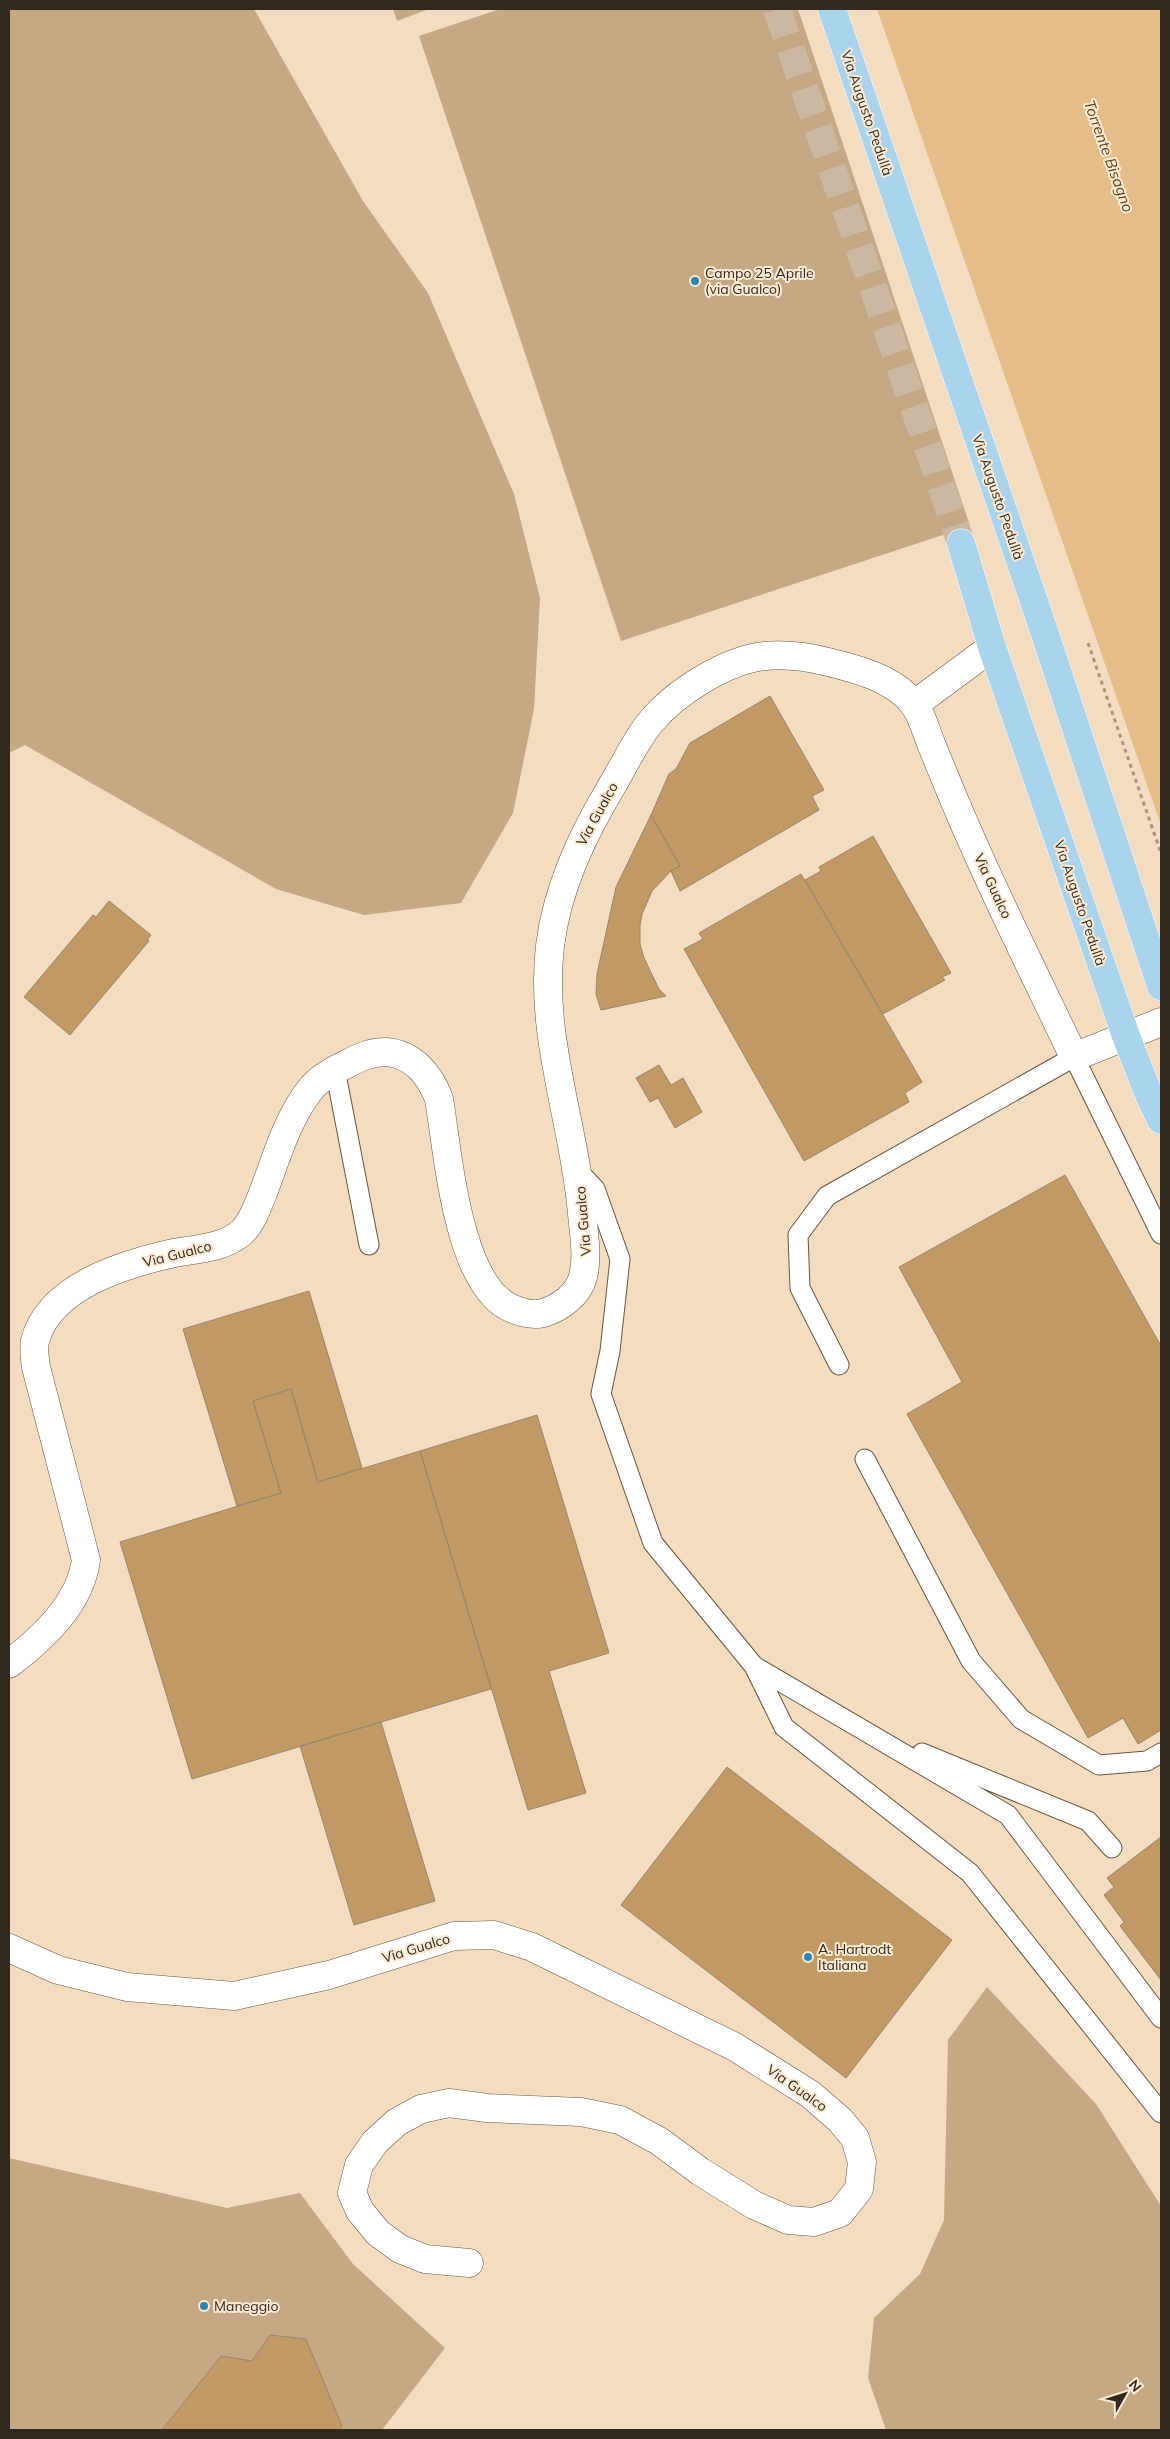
<svg xmlns="http://www.w3.org/2000/svg" width="1170" height="2439" font-family="Mulish,sans-serif">
  <style>
    .green { fill: #c5a884 }
    .water { fill: #e5bd88 }
    .building { fill: #c09965; stroke: #9a866b }
    .lines { fill: none; stroke-linecap: round; stroke-linejoin: round }
    .primary-tunnel { stroke: #ccb8a0; stroke-width: 28; stroke-dasharray: 28 14; stroke-linecap: butt }
    .service-casing { stroke: #69563d; stroke-width: 21 }
    .minor-casing { stroke: #69563d; stroke-width: 29 }
    .primary-casing { stroke: #fff; stroke-width: 29 }
    .path { stroke: #a5947e; stroke-width: 3; stroke-dasharray: 4 4; stroke-linecap: butt }
    .service { stroke: #fff; stroke-width: 19 }
    .minor { stroke: #fff; stroke-width: 28 }
    .primary { stroke: #aad4ec; stroke-width: 28 }
    .poi-dot { fill: #2986b3; stroke: #fcead3; stroke-width: 2 }
    .labels { text-anchor: middle; dominant-baseline: central; stroke-width: 4; stroke-linejoin: round; paint-order: stroke }
    .street-label { font-size: 14px; fill: #31291e; stroke: #fcead3 }
    .poi-label { font-size: 14px; fill: #31291e; stroke: #fcead3; text-anchor: start }
    .water-label { font-size: 15px; font-style: italic; fill: #5c4118; stroke: #fcead3 }
  </style>
  <rect width="100%" height="100%" fill="#f3dcc0"/>
  <path class="green" d="M9 9H254L363 201 428 293 514 494 540 598 534 709 513 813 461 903 364 915 276 889 25 745 9 753Z
    M393 9H429L397 21Z
    M500 9H798L970 526 621 641 419 36Z
    M987 1987 1096 2104 1161 2206V2430H886L868 2378 874 2318 920 2274 944 2220 948 2040Z
    M9 2158 227 2208 300 2193 353 2264 445 2348 382 2430H9Z"/>
  <path class="water" d="M877 9H1161V825Z"/>
  <path class="building" d="M770 696 824 790 812 796 819 810 680 891 671 871 680 866 651 815 669 774 676 769 690 743Z
    M651 815 680 866 671 871 652 891 642 914 640 925V944L644 958 659 989 666 996 601 1010 596 994 597 974 616 887Z
    M873 836 951 973 942 977 945 980 883 1014 805 880 821 871 819 867Z
    M801 874 922 1082 905 1093 909 1102 804 1161 684 949 703 939 699 933Z
    M109 901 151 935 147 940 149 941 70 1035 24 997 93 915 96 917Z
    M659 1065 671 1085 683 1078 702 1112 675 1128 658 1098 650 1102 636 1078Z
    M1065 1175 1161 1346V1730L1138 1744 1123 1718 1088 1738 907 1414 962 1382 899 1267Z
    M309 1291 362 1468 318 1482 291 1389 253 1401 281 1493 237 1506 183 1329Z
    M291 1389 318 1482 420 1451 491 1689 192 1779 120 1542 281 1493 253 1401Z
    M537 1415 609 1653 549 1671 586 1793 528 1810 420 1451Z
    M381 1722 435 1901 354 1925 300 1746Z
    M727 1767 952 1940 846 2078 621 1905Z
    M1161 1837V1980L1120 1926 1124 1922 1104 1895 1114 1887 1107 1878Z
    M270 2335 306 2339 342 2426 339 2430H162L221 2356 252 2361Z"/>
  <g class="lines">
    <path class="primary-tunnel" d="M777 9 961 543"/>
    <defs>
      <path id="service" d="M335 1069 369 1245
        M579 1172 595 1189 620 1259 610 1351 601 1394 653 1543 754 1666 784 1727 970 1873 1161 2113
        M839 1365 800 1288 798 1235 827 1196 1074 1057 1161 1234
        M865 1459 971 1661 1021 1719 1099 1765 1147 1761 1161 1753
        M754 1666 1008 1815 1161 2018
        M922 1753 1088 1821 1112 1848"/>
      <path id="minor" d="M915 704 992 647
        M9 1664C43 1638 80 1604 86 1560L36 1367C35 1359 33 1349 35 1341 49 1286 125 1264 174 1253 196 1249 225 1248 242 1232 252 1223 258 1205 263 1193 276 1159 287 1119 310 1090 318 1079 334 1070 347 1064 360 1057 371 1052 386 1052 413 1054 430 1075 439 1099 448 1151 457 1287 513 1309 523 1313 533 1316 543 1313 560 1308 578 1295 583 1277 588 1257 584 1235 582 1214 575 1125 539 1037 550 946 557 888 583 834 613 784 625 764 635 741 650 723 674 693 726 660 765 656 786 654 808 657 828 662 857 669 892 678 912 702 922 713 926 732 932 746 945 778 958 810 972 841 1004 914 1040 985 1074 1057L1161 1022
        M9 1948 58 1970 127 1987 234 1996 329 1975 454 1936 494 1935 532 1947 735 2047 810 2094 840 2120 855 2138 862 2162 859 2189 840 2213 814 2222 788 2220 754 2205 701 2172 659 2141 620 2120 581 2112 487 2108 449 2103 421 2109 397 2122 375 2142 359 2165 352 2193 360 2211 378 2233 400 2249 425 2259 469 2263"/>
      <path id="primary" d="M832 9 1041 622 1161 986
        M961 543 992 647 1126 1036 1149 1095 1161 1120"/>
    </defs>
    <use href="#service" class="service-casing"/>
    <use href="#minor" class="minor-casing"/>
    <use href="#primary" class="primary-casing"/>
    <path class="path" d="M1088 643 1161 853"/>
    <use href="#service" class="service"/>
    <use href="#minor" class="minor"/>
    <use href="#primary" class="primary"/>
  </g>
  <g class="poi-dot">
    <circle cx="695" cy="281" r="5"/>
    <circle cx="808" cy="1957" r="5"/>
    <circle cx="204" cy="2306" r="5"/>
  </g>
  <g class="labels">
    <g class="street-label">
      <text transform="translate(867 113) rotate(71)">Via Augusto Pedullà</text>
      <text transform="translate(998 497) rotate(71)">Via Augusto Pedullà</text>
      <text transform="translate(597 814) rotate(-61)">Via Gualco</text>
      <text transform="translate(993 886) rotate(65)">Via Gualco</text>
      <text transform="translate(1080 903) rotate(71)">Via Augusto Pedullà</text>
      <text transform="translate(583 1221) rotate(-95)">Via Gualco</text>
      <text transform="translate(177 1254) rotate(-14)">Via Gualco</text>
      <text transform="translate(416 1948) rotate(-17)">Via Gualco</text>
      <text transform="translate(797 2088) rotate(35)">Via Gualco</text>
    </g>
    <g class="poi-label">
      <text x="705" y="273">Campo 25 Aprile<tspan x="705" dy="16">(via Gualco)</tspan></text>
      <text x="818" y="1949">A. Hartrodt<tspan x="818" dy="16">Italiana</tspan></text>
      <text x="214" y="2306">Maneggio</text>
    </g>
    <g class="water-label">
      <text transform="translate(1109 156) rotate(70)">Torrente Bisagno</text>
    </g>
  </g>
  <rect width="1170" height="2439" fill="none" stroke="#31291e" stroke-width="20"/>
  <g transform="translate(1125 2394) rotate(51)" stroke="#fcead3" stroke-width="4" paint-order="stroke">
  <path d="M0-4L9 19L0 12L-9 19Z" fill="#31291e"/>
  <text y="-8" font-size="14" font-weight="bold" text-anchor="middle" fill="#31291e">N</text>
  </g>
</svg>
